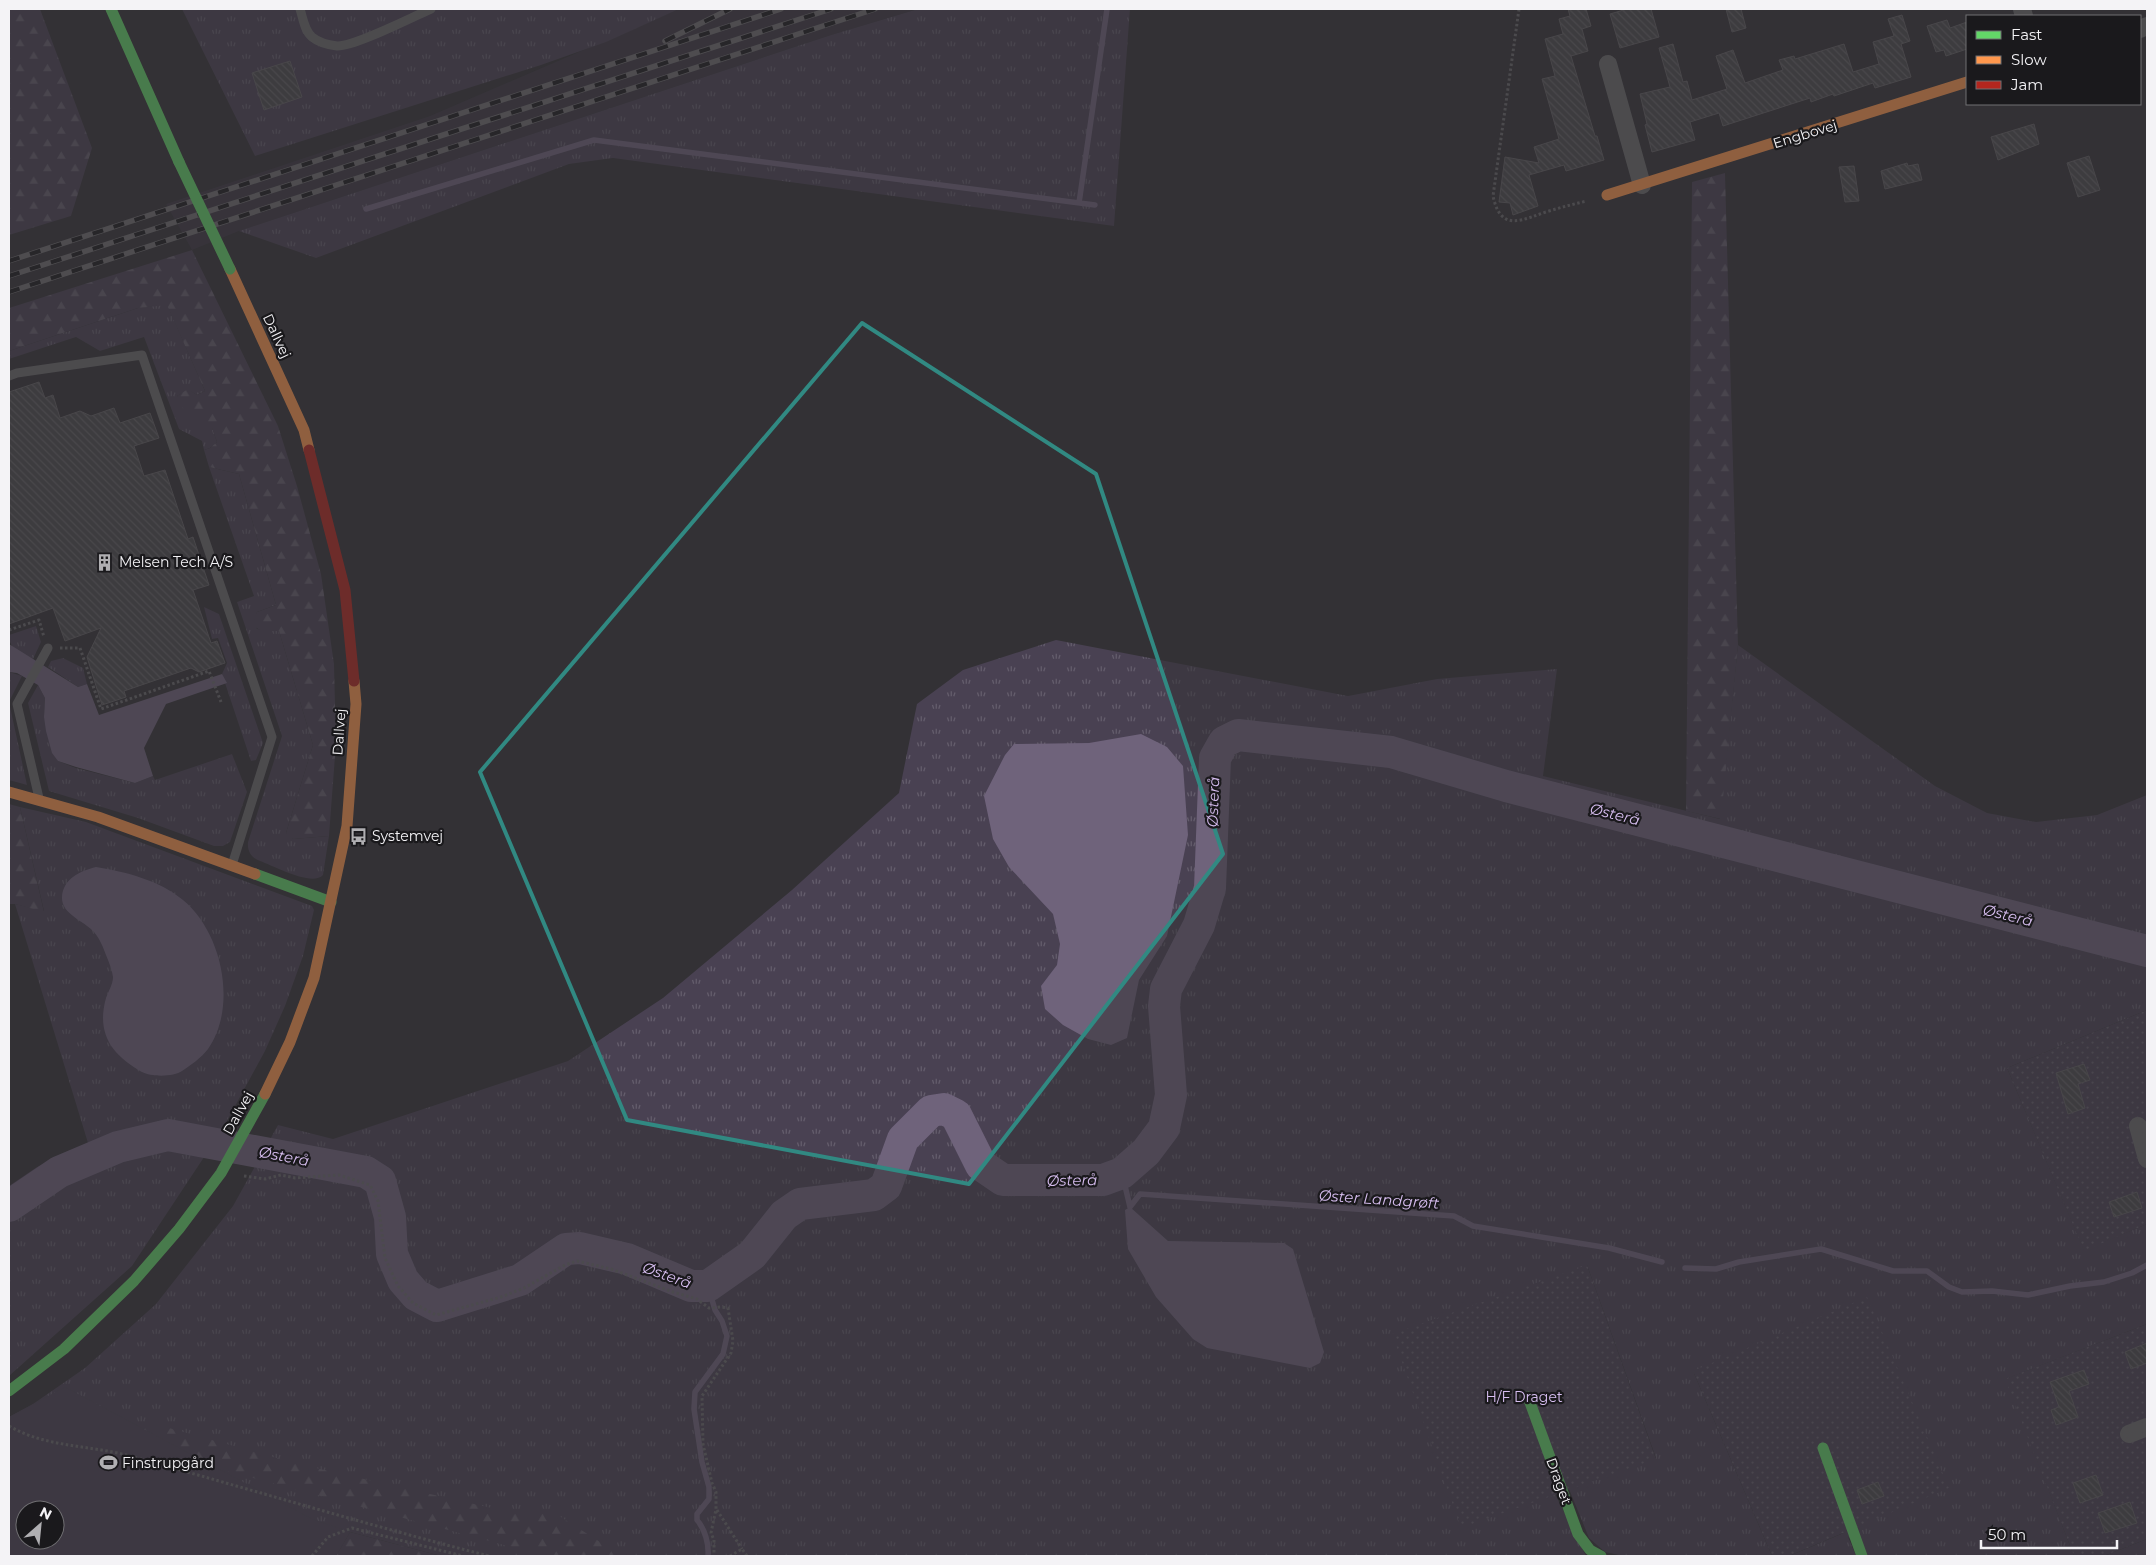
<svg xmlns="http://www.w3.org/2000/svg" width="2156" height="1565" font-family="Montserrat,sans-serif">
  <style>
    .built { fill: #3c3741 }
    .grass { fill: url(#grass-tufts) }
    .forest { fill: url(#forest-firs) }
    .park { fill: #494152; fill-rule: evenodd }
    .garden { fill: url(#garden-dots) }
    .water { fill: #6f637b }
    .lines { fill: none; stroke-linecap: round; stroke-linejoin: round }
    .stream { stroke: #6f637b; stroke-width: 5.5 }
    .river { stroke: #6f637b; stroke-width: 32 }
    .building { fill: url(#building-back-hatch); stroke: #626063 }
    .path { stroke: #69686b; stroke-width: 3; stroke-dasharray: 2.5 2.5; stroke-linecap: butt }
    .lane { stroke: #6b6b6c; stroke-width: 9 }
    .street { stroke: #6b6b6c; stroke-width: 18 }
    .fast { stroke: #63d668; stroke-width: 11 }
    .slow { stroke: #ff974d; stroke-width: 11 }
    .jam { stroke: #b3261e; stroke-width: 11 }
    .rail-casing { stroke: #6f6e70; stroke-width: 5.5 }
    .rail { stroke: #1a191c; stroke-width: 4; stroke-dasharray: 11; stroke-linecap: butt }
    .fast-bridge { stroke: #63d668; stroke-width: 11 }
    .marked { fill: none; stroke: #318982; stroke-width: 4; stroke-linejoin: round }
    .labels { text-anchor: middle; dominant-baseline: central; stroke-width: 4.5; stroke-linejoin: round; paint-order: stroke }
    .street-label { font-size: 14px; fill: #f4f3f6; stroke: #1a191c }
    .poi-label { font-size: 14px; fill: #f4f3f6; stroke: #1a191c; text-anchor: start }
    .park-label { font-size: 14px; fill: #d8bff2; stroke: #1a191c }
    .water-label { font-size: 15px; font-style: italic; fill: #d6bdef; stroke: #1a191c }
  </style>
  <defs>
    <pattern id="grass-tufts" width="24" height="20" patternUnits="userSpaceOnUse" patternTransform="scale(1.25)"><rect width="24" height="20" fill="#494152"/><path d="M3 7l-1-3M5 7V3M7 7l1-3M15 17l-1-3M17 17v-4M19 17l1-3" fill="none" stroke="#645d6c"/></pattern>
    <pattern id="forest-firs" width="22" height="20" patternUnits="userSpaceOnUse" patternTransform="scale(1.25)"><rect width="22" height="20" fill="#494152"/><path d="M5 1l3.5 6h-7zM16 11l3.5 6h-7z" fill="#645d6c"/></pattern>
    <pattern id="garden-dots" width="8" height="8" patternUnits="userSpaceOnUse" patternTransform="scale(1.25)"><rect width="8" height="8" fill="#494152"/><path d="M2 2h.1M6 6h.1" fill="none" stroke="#645d6c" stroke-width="1.8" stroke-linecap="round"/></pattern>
    <pattern id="building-back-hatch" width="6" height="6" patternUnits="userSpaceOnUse" patternTransform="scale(1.25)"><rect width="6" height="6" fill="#4a494c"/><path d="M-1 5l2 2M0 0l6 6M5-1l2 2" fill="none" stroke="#656466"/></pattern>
  </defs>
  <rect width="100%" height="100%" fill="#333135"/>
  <path class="built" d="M679 9H918L831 35 239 231 192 250 166 204 430 116Z"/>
  <path class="grass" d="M182 9H679L606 42 541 65 255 156Z
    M918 9H1130L1114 226 613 158 569 164 316 258 239 231 831 35Z
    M167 304 205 391 197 395 188 390 177 396 212 427 217 442 210 448 204 450 202 441 179 429 144 337 100 351 76 337 9 359V351L138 308Z
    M209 467 239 474 276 605 257 612 254 622 257 629 279 631 313 745 286 833 293 839 329 836 323 875C312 887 274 866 260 861 252 858 247 852 248 842L282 736 237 602 254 596Z
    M204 607 219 614 263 743 256 760 251 761 222 674 227 663 218 638 212 639Z
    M36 626 41 642 33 659C20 652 9 650 9 635Z
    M1056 640 1348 696 1437 679 1557 669 1543 776 1720 819 1738 645 1935 786 1987 813 2036 822 2097 815 2147 795V1010L2007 1068 2084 1250 2147 1224V1324L2006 1379 2074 1556H1866L1693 1371 1772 1556H1623L1605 1552 1589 1538 1569 1489 1656 1458 1587 1265 1555 1494 1586 1556H441L350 1532 336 1556H88L55 1540V1510H25L9 1417 33 1404 85 1368 156 1304 233 1206 278 1125 333 1139 568 1061 663 998 792 890 899 793 917 704 963 670Z
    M63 658 83 668 87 684 78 687 48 667 51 661Z
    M9 672 22 676 9 702 27 785 9 780Z
    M38 685 45 698 44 717 58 761 76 768 135 783 153 776 155 780 232 754 247 792 230 842 223 846H214L138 818 49 791 28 703Z
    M20 807 86 822 312 906 314 910 303 956 285 1006 265 1051 222 1130 132 1266 9 1376V1186L37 1167 88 1143 15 904 44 911Z
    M1846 1532 1856 1556H1789Z
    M2147 1539V1556H2104Z"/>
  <path class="forest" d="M9 9H40L92 148 71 216 9 235Z
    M1725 173 1738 645 1721 819 1686 811 1692 182Z
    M192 250 278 426 297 486 321 574 334 664 336 743 329 836 293 839 288 837 286 833 313 745 279 631C266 631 246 633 257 612L276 605 239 474 209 467 204 450 210 448 217 442 212 428C192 430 184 411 177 396L188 389 197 395 205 391 167 305 138 308 9 351V308Z
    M9 804 20 807 44 912 15 904H9Z
    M151 1423 298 1464 496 1509 553 1512 622 1556H546L152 1451 138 1435Z
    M350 1532 441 1556H336Z"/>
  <path class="park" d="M65 1387 312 1519 350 1532 336 1556H9V1417ZM25 1510H55V1540H25Z"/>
  <path class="garden" d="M2147 1010V1224L2084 1251 2007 1068Z
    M1587 1265 1656 1459 1461 1528 1392 1334Z
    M1867 1297 1949 1488 1789 1556H1772L1693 1371Z
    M2147 1324V1539L2104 1556H2074L2005 1379Z"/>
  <path class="water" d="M9 644 78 687 87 684 99 715 222 674 227 683 166 704 144 748 153 776 135 783 76 767 58 761 52 753 46 731 44 717 45 698 38 685 17 673 9 672Z
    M1141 734 1167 747 1183 766 1188 835 1167 936 1139 980 1127 1038 1111 1045 1088 1039 1063 1025 1045 1009 1041 986 1057 965 1060 944 1053 914 1009 867 993 839 984 796 1005 755 1014 744 1089 743Z
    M96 867C126 872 159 880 183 900 222 932 238 1006 208 1049 201 1058 191 1065 182 1071 174 1077 151 1077 142 1072 112 1055 96 1034 106 998 108 992 113 984 113 977 112 970 109 962 106 955 103 947 100 939 94 932 84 921 61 914 62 897 63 879 80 871 96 867Z
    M1130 1207 1168 1241 1284 1243 1293 1249 1324 1352 1320 1363 1310 1368 1207 1348 1193 1339 1156 1297 1128 1249 1125 1210Z"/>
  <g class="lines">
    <path class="stream" d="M1079 203 1107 9
      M366 209 594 140 1095 205
      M1122 1173 1130 1207
      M1130 1207 1140 1194 1454 1216 1473 1226 1609 1248 1662 1262
      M1685 1268 1716 1269 1739 1262 1821 1249 1893 1271H1927L1949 1287 1962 1292 1992 1291 2028 1295 2070 1286 2104 1282 2132 1273 2147 1265
      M708 1556C709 1544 705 1529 697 1520V1514L709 1499V1487L702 1462 694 1409 695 1392 723 1354 727 1336 722 1321 715 1310 708 1286"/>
    <path class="river" d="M9 1206 59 1172 118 1147 168 1135 366 1172 380 1181 390 1217 392 1254 403 1280 416 1295 437 1306 520 1280 566 1249 580 1248 627 1259 691 1286H708L752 1255 784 1215 800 1204 874 1195 886 1186 903 1139 931 1111 944 1109 956 1115 981 1165 1003 1180H1103L1122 1173 1146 1152 1164 1128 1171 1095 1164 1006 1166 989 1199 925 1210 888 1215 758 1224 742 1238 735 1391 752 1506 786 2147 951"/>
  </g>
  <path class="building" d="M1568 9H1586L1591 26 1582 29 1588 51 1571 56 1595 136H1597L1604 160 1566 171 1564 165 1529 175 1538 206 1513 215 1510 203 1499 202 1505 157 1539 163 1534 147 1559 139 1542 79 1555 76 1545 39 1563 34 1559 19 1570 16Z
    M1627 9H1651L1659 37 1620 48 1610 14Z
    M1726 9H1741L1746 28 1732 32Z
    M1902 15 1910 41 1901 44 1911 77 1875 88 1873 83 1834 96 1833 94 1811 102 1810 98 1723 126 1719 113 1690 122 1695 140 1652 152 1645 125 1647 124 1640 94 1670 87 1659 48 1673 44 1683 82 1687 81 1692 100 1727 89 1716 56 1733 50 1745 83 1783 70 1779 60 1794 56 1795 59 1844 44 1853 72 1879 64 1873 42 1894 36 1888 19Z
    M1947 20 1950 28 1967 22V49L1946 56 1944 50 1936 52 1927 26Z
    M290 61 302 97 264 110 252 73Z
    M2034 124 2039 144 1998 160 1991 137Z
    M2089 156 2100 190 2078 197 2067 163Z
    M1907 163 1908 166 1918 164 1922 180 1885 189 1881 171Z
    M1854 166 1859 201 1845 202 1839 167Z
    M39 382 45 398 53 395 60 418 80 411 91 416 114 408 120 423 150 413 159 438 134 446 144 476 165 470 188 539 193 537 209 585 193 590 211 643 217 641 225 663 199 672 191 668 124 691 126 697 102 705 87 657 101 628 65 641 53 608 9 624V392Z
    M2084 1064 2090 1080 2078 1084 2085 1108 2068 1114 2056 1073Z
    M2137 1192 2142 1208 2114 1217 2109 1202Z
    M2147 1343V1363L2131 1369 2125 1352Z
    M2084 1370 2089 1384 2069 1391 2078 1417 2056 1425 2051 1410 2059 1407 2050 1382Z
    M2096 1475 2103 1495 2080 1503 2073 1483Z
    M1878 1482 1884 1496 1862 1504 1857 1490Z
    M2130 1502 2137 1523 2105 1533 2098 1513Z"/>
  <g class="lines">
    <path class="path" d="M1519 9 1493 196C1501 234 1523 219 1549 211 1562 207 1574 204 1587 201
      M9 630 39 620 44 637
      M60 648H80L101 709 209 671 221 702
      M244 1176 265 1179 281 1175 295 1178 339 1175 370 1185 378 1201 385 1258 398 1286 413 1303 436 1315 501 1297 524 1288 565 1265 577 1261 611 1269 673 1292 697 1299 709 1308 721 1307 728 1308 733 1341 731 1353 702 1396 703 1444 712 1483 716 1492V1509L711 1533 714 1540V1556
      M9 1426C45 1447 87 1445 126 1455 247 1488 367 1525 489 1556
      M717 1510 742 1549
      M312 1556 328 1537 352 1528 463 1556
      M730 1556 742 1549 747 1556"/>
    <path class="lane" d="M300 9C303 18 304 30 312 37 318 42 329 45 337 46 354 47 412 17 431 9
      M9 376 17 373 142 355 272 737 232 865
      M39 798 17 704 48 648"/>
    <path class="street" d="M2022 9 2024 16
      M2140 29 2147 26
      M1608 64 1642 185
      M2138 1126 2147 1159
      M2129 1434 2147 1427"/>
    <path class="fast" d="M111 9 179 162
      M255 874 331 902
      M9 1391 64 1349 134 1281 179 1229 221 1173 265 1094
      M1528 1397 1578 1534 1590 1550 1601 1556
      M1823 1448 1862 1556"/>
    <path class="slow" d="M1607 195 1967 82
      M230 269 304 430 309 450
      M9 792 98 817 255 874
      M265 1094 290 1042 314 978 347 826 356 704 354 681"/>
    <path class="jam" d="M309 450 345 590 354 681"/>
    <defs>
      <path id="rail" d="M665 41 730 9
        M9 261 781 9
        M9 276 831 9
        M9 292 875 9"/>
    </defs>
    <use href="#rail" class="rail-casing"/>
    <use href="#rail" class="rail"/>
    <path class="fast-bridge" d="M179 162 230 269"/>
  </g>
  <path d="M0 0H2156V1565H0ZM862 323 1096 474 1223 854 969 1184 627 1120 480 772Z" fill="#333135" fill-opacity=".55" fill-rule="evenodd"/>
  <path class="marked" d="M862 323 1096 474 1223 854 969 1184 627 1120 480 772Z"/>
  <defs>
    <symbol id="building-bare" viewBox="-9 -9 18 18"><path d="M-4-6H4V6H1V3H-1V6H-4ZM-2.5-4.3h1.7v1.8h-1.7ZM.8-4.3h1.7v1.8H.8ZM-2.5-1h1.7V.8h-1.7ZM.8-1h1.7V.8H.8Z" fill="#b0afb2" stroke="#1a191c" stroke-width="2.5" paint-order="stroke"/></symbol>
    <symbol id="bus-bare" viewBox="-9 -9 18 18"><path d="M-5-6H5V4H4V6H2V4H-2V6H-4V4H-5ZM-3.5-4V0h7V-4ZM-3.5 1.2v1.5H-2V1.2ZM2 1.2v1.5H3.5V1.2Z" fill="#b0afb2" stroke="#1a191c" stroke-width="2.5" paint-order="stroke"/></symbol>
    <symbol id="stadium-bare" viewBox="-9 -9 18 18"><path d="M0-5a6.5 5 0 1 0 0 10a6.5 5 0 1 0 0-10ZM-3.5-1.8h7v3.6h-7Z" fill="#b0afb2" stroke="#1a191c" stroke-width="2.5" paint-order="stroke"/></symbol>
  </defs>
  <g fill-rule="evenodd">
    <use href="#building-bare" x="92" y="550" width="25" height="25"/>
    <use href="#bus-bare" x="346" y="824" width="25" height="25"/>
    <use href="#stadium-bare" x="96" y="1450" width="25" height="25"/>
  </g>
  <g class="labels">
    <g class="street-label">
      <text transform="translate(1805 134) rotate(-17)">Engbovej</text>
      <text transform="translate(277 336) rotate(65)">Dallvej</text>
      <text transform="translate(339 732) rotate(-86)">Dallvej</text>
      <text transform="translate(238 1113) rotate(-61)">Dallvej</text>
      <text transform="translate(1559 1481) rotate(70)">Draget</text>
    </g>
    <g class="poi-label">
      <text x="119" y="562">Melsen Tech A/S</text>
      <text x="372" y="836">Systemvej</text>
      <text x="122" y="1463">Finstrupgård</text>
    </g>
    <g class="park-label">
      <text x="1524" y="1397">H/F Draget</text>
    </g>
    <g class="water-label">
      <text transform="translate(1213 802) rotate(-88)">Østerå</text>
      <text transform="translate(1615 814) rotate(14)">Østerå</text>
      <text transform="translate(2008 915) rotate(14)">Østerå</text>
      <text transform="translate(284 1156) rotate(11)">Østerå</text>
      <text transform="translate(1072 1180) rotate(-1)">Østerå</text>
      <text transform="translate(1379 1199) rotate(4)">Øster Landgrøft</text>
      <text transform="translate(667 1275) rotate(20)">Østerå</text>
    </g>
  </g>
  <rect width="2156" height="1565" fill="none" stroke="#f4f3f6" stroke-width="20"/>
  <rect x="1966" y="15" width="175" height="90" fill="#1a191c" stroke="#717073"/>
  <rect x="1976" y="31" width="25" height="8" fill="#63d668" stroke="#717073"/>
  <text x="2011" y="40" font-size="15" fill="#f4f3f6">Fast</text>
  <rect x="1976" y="56" width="25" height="8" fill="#ff974d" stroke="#717073"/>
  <text x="2011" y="65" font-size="15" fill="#f4f3f6">Slow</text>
  <rect x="1976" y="81" width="25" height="8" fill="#b3261e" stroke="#717073"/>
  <text x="2011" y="90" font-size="15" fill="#f4f3f6">Jam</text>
  <g transform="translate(40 1525) rotate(27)"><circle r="24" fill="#1a191c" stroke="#717073"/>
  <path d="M0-4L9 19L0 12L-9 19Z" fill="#b0afb2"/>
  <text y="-8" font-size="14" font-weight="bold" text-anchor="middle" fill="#f4f3f6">N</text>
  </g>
  <path d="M1981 1540v8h136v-8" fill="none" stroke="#f4f3f6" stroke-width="2.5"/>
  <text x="1988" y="1540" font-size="15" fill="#f4f3f6" stroke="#1a191c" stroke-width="4" paint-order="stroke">50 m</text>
</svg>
